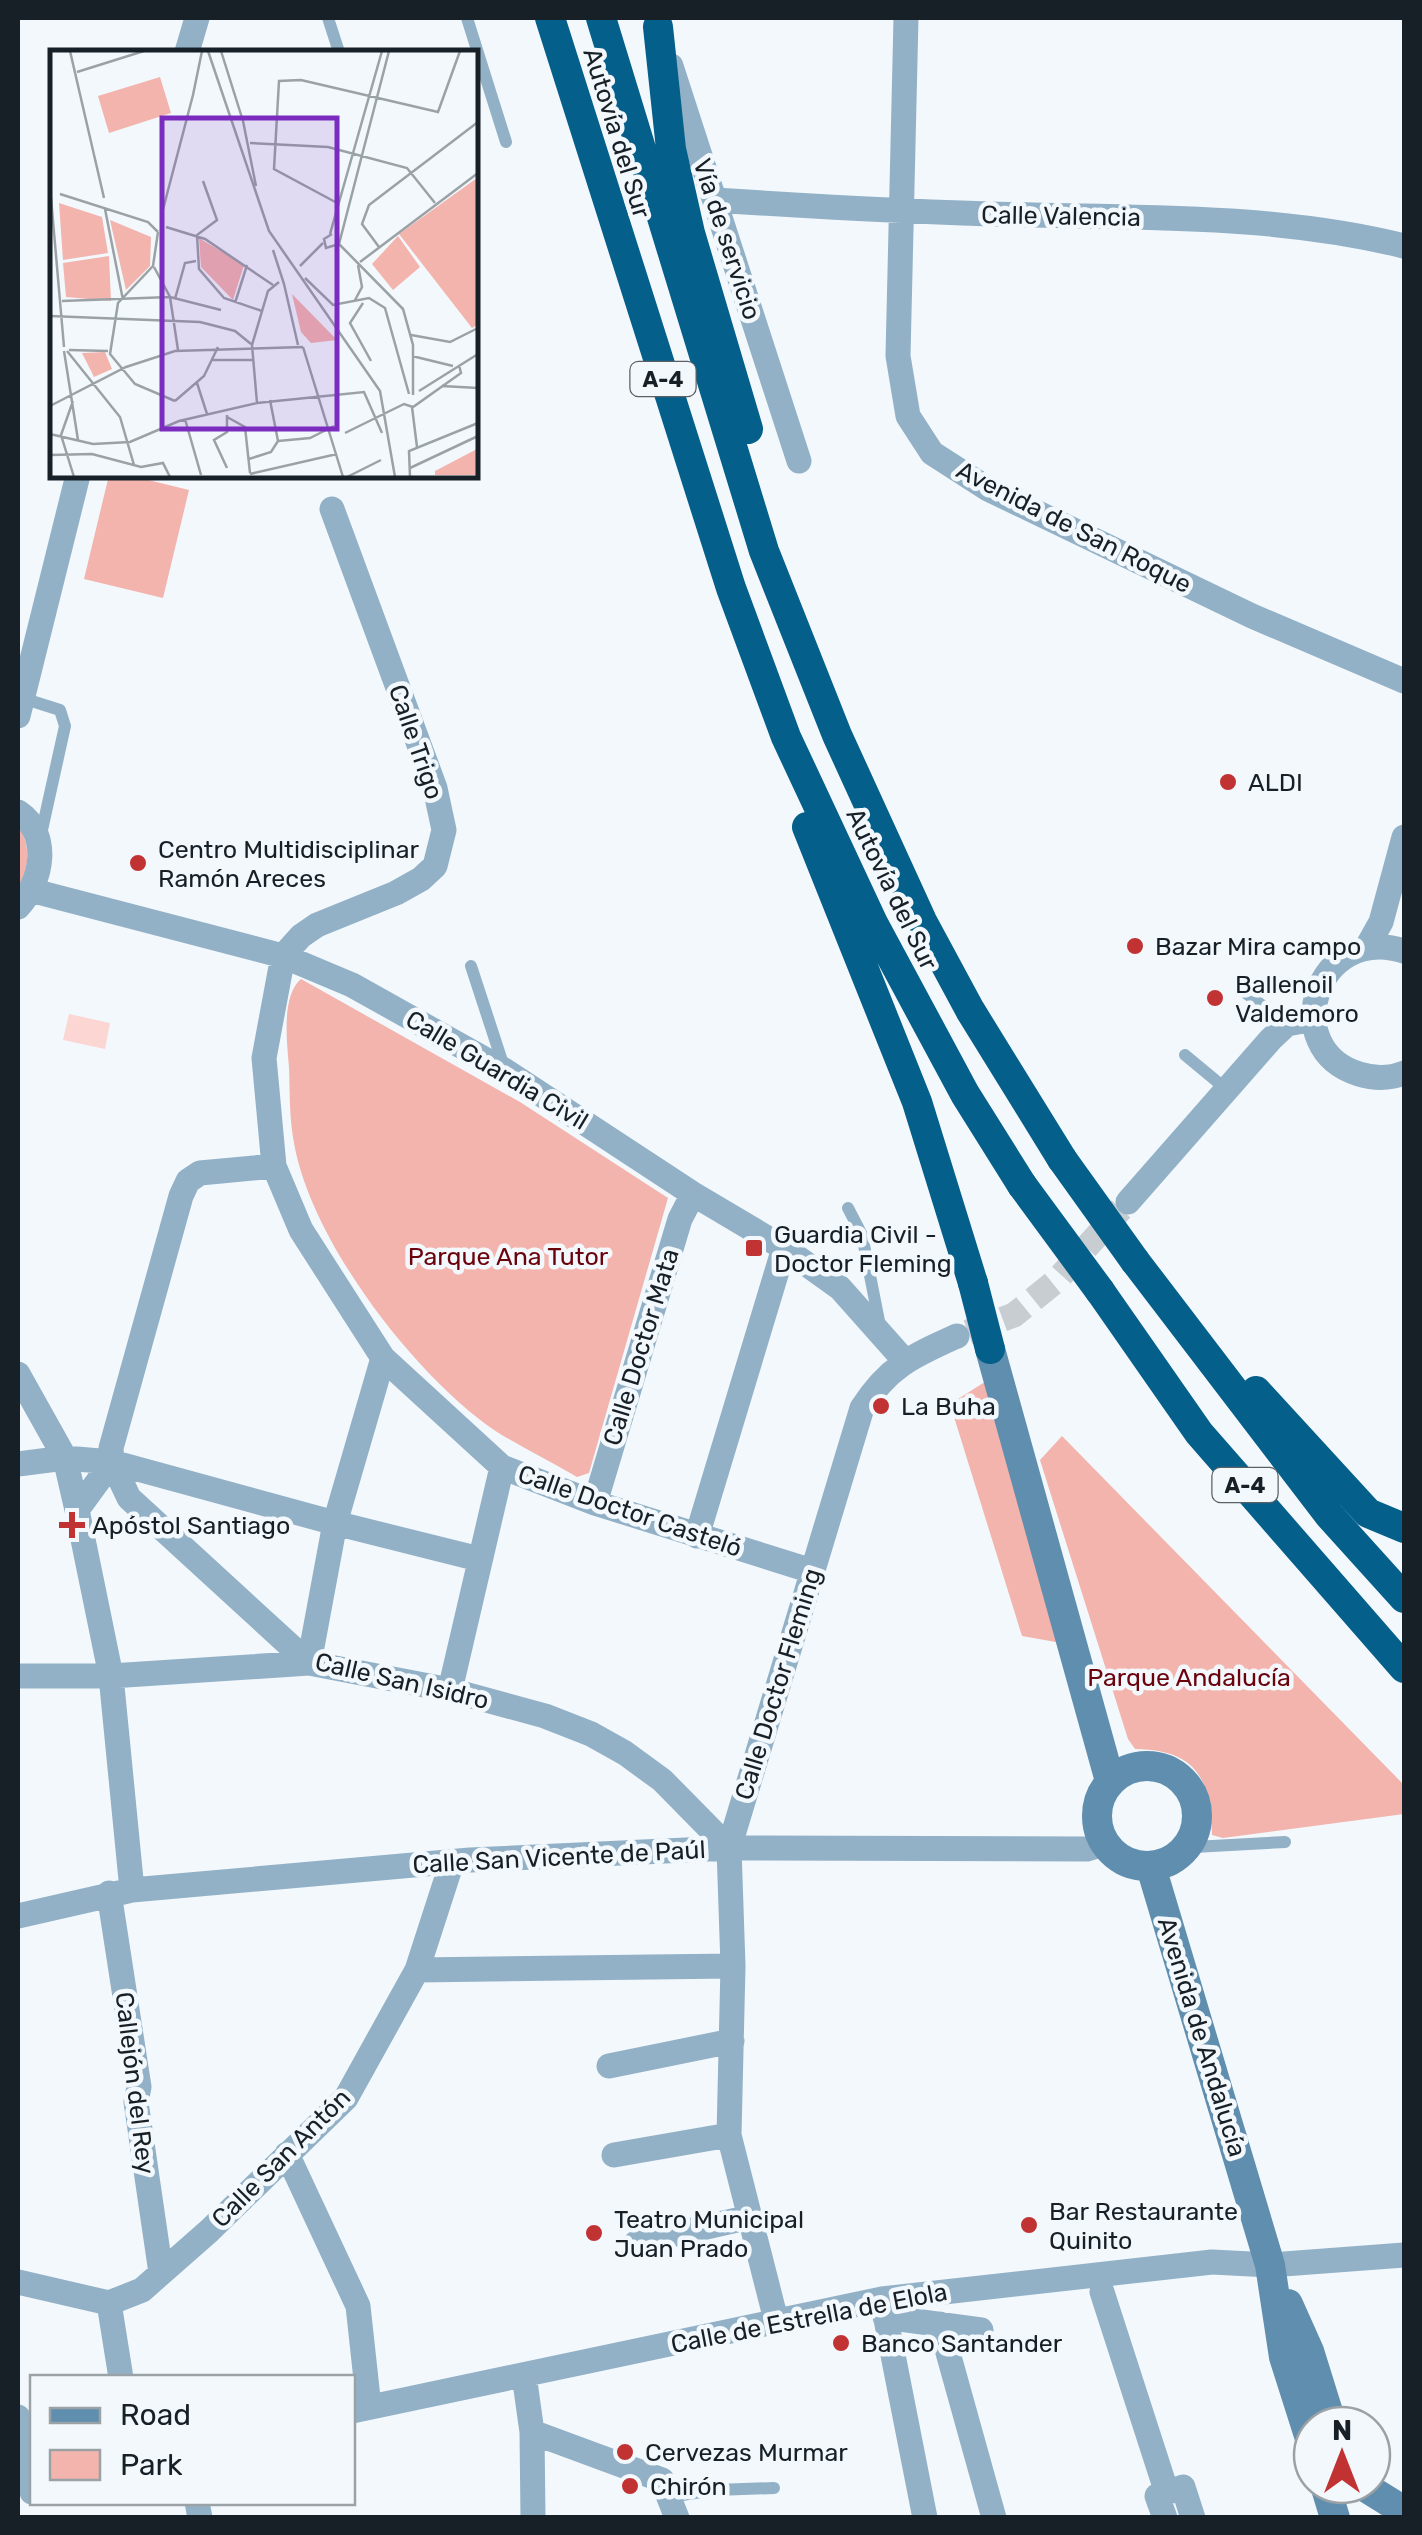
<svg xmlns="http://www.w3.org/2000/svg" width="1422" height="2535" font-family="Rubik,sans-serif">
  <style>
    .green { fill: #f2b4ad }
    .water { fill: #fbd6d2 }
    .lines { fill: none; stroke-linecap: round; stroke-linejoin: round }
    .street-tunnel { stroke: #c7cdd1; stroke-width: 25; stroke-dasharray: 25 12; stroke-linecap: butt }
    .lane { stroke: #92b1c7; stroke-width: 12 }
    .street { stroke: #92b1c7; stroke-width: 25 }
    .secondary { stroke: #608eae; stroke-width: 30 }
    .highway { stroke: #045f8b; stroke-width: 30 }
    .highway-bridge { stroke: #045f8b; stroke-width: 30 }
    .poi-dot { fill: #c13233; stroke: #f3f8fc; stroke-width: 4 }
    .labels { text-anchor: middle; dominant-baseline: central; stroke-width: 9; stroke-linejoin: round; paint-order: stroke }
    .shield { fill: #f3f8fc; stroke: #596166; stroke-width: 2.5 }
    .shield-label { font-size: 22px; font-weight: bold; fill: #172026 }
    .street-label { font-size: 25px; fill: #172026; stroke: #f3f8fc }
    .poi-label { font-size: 25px; fill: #172026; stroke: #f3f8fc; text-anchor: start }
    .park-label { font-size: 25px; fill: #6b030d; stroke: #f3f8fc }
    .inset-road { fill: none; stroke: #9ba2a6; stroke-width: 2.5 }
    .view { fill: #7b2cbf; fill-opacity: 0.15; stroke: #7b2cbf; stroke-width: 5 }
    .inset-edge { fill: none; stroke: #172026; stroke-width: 5 }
  </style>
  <rect width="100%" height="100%" fill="#f3f8fc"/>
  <path class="green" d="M109 475H128L189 490 163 598 84 579Z
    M18 825C31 846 30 866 18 888Z
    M301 979 520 1102 668 1198 589 1473 577 1477C551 1462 523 1448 497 1432 415 1377 311 1241 294 1143 289 1118 290 1092 289 1067 287 1042 281 996 301 979Z
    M988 1380 1067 1644 1022 1636 950 1404Z
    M1062 1436 1404 1785V1814L1223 1838 1212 1835C1210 1778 1197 1750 1135 1749L1128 1739 1040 1460Z"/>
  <path class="water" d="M69 1014 110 1023 105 1049 63 1040Z"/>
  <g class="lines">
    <path class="street-tunnel" d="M968 1332 1014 1315 1056 1281 1121 1209"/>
    <path class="lane" d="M328 18 339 52
      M467 18 506 142
      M22 698 60 710 65 726 40 839
      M471 966 504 1067
      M1239 988 1287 1024
      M1185 1055 1226 1089
      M848 1208 862 1235 880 1326
      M1183 1852 1194 1847 1285 1842
      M669 2497 715 2490 774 2488"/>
    <path class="street" d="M906 18 898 356 908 416 932 453 988 489 1252 616 1404 681
      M187 52 197 18
      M671 66 799 461
      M715 200C821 207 927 213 1034 215 1159 218 1283 216 1404 246
      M332 509 435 788 444 830 435 866 421 879 396 893 317 925 301 936 283 956 264 1058 274 1166 301 1230 383 1358 502 1467 595 1503 812 1571
      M18 716 78 475
      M18 812C51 834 43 881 18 907
      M30 890 283 956 352 985 504 1070 693 1194 784 1248 840 1288 904 1360
      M1367 947 1381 922 1404 837
      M1404 951C1316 923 1277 1049 1359 1074 1375 1079 1389 1079 1404 1073
      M274 1166 200 1173 188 1181 181 1196 111 1448 112 1462 129 1498 309 1663 450 1690 545 1716 591 1734 625 1753 662 1780 729 1848
      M1128 1202 1271 1039 1287 1024 1314 1019
      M18 1374 65 1458 77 1510 111 1676 132 1890
      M18 1464 65 1458 112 1462 335 1523 479 1559
      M595 1503 680 1219 693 1194
      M77 1510 112 1462
      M697 1536 784 1248
      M309 1663 335 1523 383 1358
      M18 1676H111L309 1663
      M450 1690 502 1467
      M109 1893 139 2087 136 2102 161 2273
      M18 1916 132 1890 470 1860 729 1848 1087 1849 1104 1844
      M417 1970 733 1966
      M609 2066 732 2041
      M287 2154 358 2306 369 2407
      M614 2155 729 2135
      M636 2243 750 2217
      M18 2282 109 2303
      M1102 2292 1166 2490
      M882 2299 925 2518
      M109 2303 142 2290 209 2231 346 2098 417 1970 452 1862
      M109 2303 121 2378
      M885 2317 981 2330
      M776 2320 729 2135 733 1966 729 1848 862 1408C889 1366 913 1356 957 1336
      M940 2324 994 2518
      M524 2375 532 2432 533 2518
      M352 2411 882 2299 1212 2262 1270 2265 1404 2255
      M18 2417 23 2431 18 2445
      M532 2432 662 2480 677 2518
      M18 2455 32 2492
      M197 2502 200 2518
      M1165 2518 1157 2496 1183 2487 1193 2518"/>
    <path class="secondary" d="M990 1349 1110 1781
      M1097 1816a50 50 0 1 1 100 0a50 50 0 1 1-100 0Z
      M1151 1867 1270 2265 1284 2357 1312 2445
      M1288 2304 1309 2351 1332 2425
      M1325 2485 1335 2518
      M1362 2485 1404 2511"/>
    <path class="highway" d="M550 18 731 588 786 737 873 923 965 1094 1022 1185
      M601 18 764 551 837 735 922 921 970 1010 1062 1159
      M658 27 671 149 690 233 748 429
      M807 827 917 1102 973 1283
      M1135 1261 1329 1515 1404 1598
      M1100 1291 1199 1433 1404 1668
      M1256 1391 1368 1513 1404 1528"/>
    <path class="highway-bridge" d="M1062 1159 1135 1261
      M1022 1185 1100 1291
      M973 1283 990 1349"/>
  </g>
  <g class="poi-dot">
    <circle cx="1228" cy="782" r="10"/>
    <circle cx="138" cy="863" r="10"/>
    <circle cx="1135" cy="946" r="10"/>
    <circle cx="1215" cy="998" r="10"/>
    <rect x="744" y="1238" width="20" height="20" rx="5"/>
    <circle cx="881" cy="1406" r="10"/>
    <path d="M67 1510h10v10h10v10h-10v10h-10v-10h-10v-10h10z"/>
    <circle cx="1029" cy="2225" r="10"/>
    <circle cx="594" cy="2233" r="10"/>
    <circle cx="841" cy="2343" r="10"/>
    <circle cx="625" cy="2452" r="10"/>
    <circle cx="630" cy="2486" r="10"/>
  </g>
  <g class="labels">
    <g class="shield">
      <rect x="630.5" y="362" width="65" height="34" rx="8"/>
      <rect x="1212.5" y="1468" width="65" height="34" rx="8"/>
    </g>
    <g class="shield-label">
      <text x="663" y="379">A-4</text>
      <text x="1245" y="1485">A-4</text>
    </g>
    <g class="street-label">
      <text transform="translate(617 133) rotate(73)">Autovía del Sur</text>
      <text transform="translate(1061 216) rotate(1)">Calle Valencia</text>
      <text transform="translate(727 239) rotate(72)">Vía de servicio</text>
      <text transform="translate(1074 527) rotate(27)">Avenida de San Roque</text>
      <text transform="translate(416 742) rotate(71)">Calle Trigo</text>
      <text transform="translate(892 889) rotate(64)">Autovía del Sur</text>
      <text transform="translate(497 1070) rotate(31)">Calle Guardia Civil</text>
      <text transform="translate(641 1347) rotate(-73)">Calle Doctor Mata</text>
      <text transform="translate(630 1511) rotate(19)">Calle Doctor Casteló</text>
      <text transform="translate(402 1681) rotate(13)">Calle San Isidro</text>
      <text transform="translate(778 1684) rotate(-73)">Calle Doctor Fleming</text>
      <text transform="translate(559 1857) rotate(-3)">Calle San Vicente de Paúl</text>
      <text transform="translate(1202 2037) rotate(73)">Avenida de Andalucía</text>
      <text transform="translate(135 2083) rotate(83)">Callejón del Rey</text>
      <text transform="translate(281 2158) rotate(-45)">Calle San Antón</text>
      <text transform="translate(809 2318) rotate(-11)">Calle de Estrella de Elola</text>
    </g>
    <g class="poi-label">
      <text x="1248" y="782">ALDI</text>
      <text x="158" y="849">Centro Multidisciplinar<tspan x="158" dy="29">Ramón Areces</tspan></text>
      <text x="1155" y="946">Bazar Mira campo</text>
      <text x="1235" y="984">Ballenoil<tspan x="1235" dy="29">Valdemoro</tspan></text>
      <text x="774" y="1234">Guardia Civil -<tspan x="774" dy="29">Doctor Fleming</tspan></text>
      <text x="901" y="1406">La Buha</text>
      <text x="92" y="1525">Apóstol Santiago</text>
      <text x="1049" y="2211">Bar Restaurante<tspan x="1049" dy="29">Quinito</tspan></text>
      <text x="614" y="2219">Teatro Municipal<tspan x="614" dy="29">Juan Prado</tspan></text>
      <text x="861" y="2343">Banco Santander</text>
      <text x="645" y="2452">Cervezas Murmar</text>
      <text x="650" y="2486">Chirón</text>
    </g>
    <g class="park-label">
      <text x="508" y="1256">Parque Ana Tutor</text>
      <text x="1189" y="1677">Parque Andalucía</text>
    </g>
  </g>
  <g transform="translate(50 50)">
    <rect width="428" height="428" fill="#f3f8fc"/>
    <path d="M110 27 121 63 59 83 48 46ZM427 128V275L422 278 349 184ZM9 153 52 167 58 203 13 210ZM60 170 101 187 100 216 76 240ZM348 186 370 217 343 240 322 214ZM149 188 194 215 183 250 151 217ZM59 206 61 251 16 247 13 213ZM242 244 287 290 261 293 251 282ZM55 302 62 319 44 327 32 303ZM427 399V425H385V421Z" fill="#f2b4ad"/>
    <path class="inset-road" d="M20 1 54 148M158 1 219 181 330 341 345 427M171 1 193 71M27 22 94 1M143 45 152 1M193 71 206 136M200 93 278 97 357 118 385 153M153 131 167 170 147 185 149 219 174 248 212 261M10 144 98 172 108 182M1 148 14 297M289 154 224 119 229 31 251 30 388 62 410 1M55 159 73 250M111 167 143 45M116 177 155 189 223 235M108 182 103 216 68 253 60 304 85 334 125 351M280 184 332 1M282 184 274 189 276 198 289 194M289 194 339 1M289 194 353 259 363 295V345M329 197 312 174 319 155 428 72M223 200 234 234M310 212 428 123M250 216 273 193M104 217 120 247 128 300M255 228 283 255 319 248 335 258 359 344M234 234 248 295M125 249 135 213 146 211M305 250 312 237 308 215M12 251 120 247 171 260M185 253 197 215M313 253 300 273 321 311M0 266 150 272 185 281 201 294M361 285 400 292 428 278M253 297 293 427M19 300 58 301M14 301 28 390M17 301 70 367 84 415M362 306 403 316M163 310H202M147 333 157 364M392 336 428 338M369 341 428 304M220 350 228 391M23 351 11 385 24 427M125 351 154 326 168 297M207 353 202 295 218 241 229 232M0 356 76 317 125 301 253 297M362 357 367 397M177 365V382L164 390 177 418M177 367 195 377 200 423M135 369 151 425M295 383 354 354 363 357 411 323 409 315M0 384 43 394 80 392 129 371 207 353 314 342 332 383M228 391 260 388 284 376M0 405 42 404 91 417 113 413 120 427M199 409 221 402 228 391M360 418 428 386M200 424 287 404M297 427 331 410M360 427 359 401 428 373"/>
    <path class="view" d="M112 68H287V379H112Z"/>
    <rect width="428" height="428" class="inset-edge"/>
  </g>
  <rect width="1422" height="2535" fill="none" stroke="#172026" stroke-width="40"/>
  <rect x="30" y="2375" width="325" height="130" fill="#f3f8fc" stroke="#9ba2a6" stroke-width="2.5"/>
  <rect x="50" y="2408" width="50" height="15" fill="#608eae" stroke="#9ba2a6" stroke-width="2.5"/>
  <text x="120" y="2425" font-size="30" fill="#172026">Road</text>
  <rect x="50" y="2450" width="50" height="30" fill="#f2b4ad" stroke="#9ba2a6" stroke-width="2.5"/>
  <text x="120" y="2475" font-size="30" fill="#172026">Park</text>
  <g transform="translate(1342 2455)"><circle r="48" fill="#f3f8fc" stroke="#9ba2a6" stroke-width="2.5"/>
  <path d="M0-8L18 38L0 25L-18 38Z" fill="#c13233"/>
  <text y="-15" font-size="28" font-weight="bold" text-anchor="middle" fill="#172026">N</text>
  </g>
</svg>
